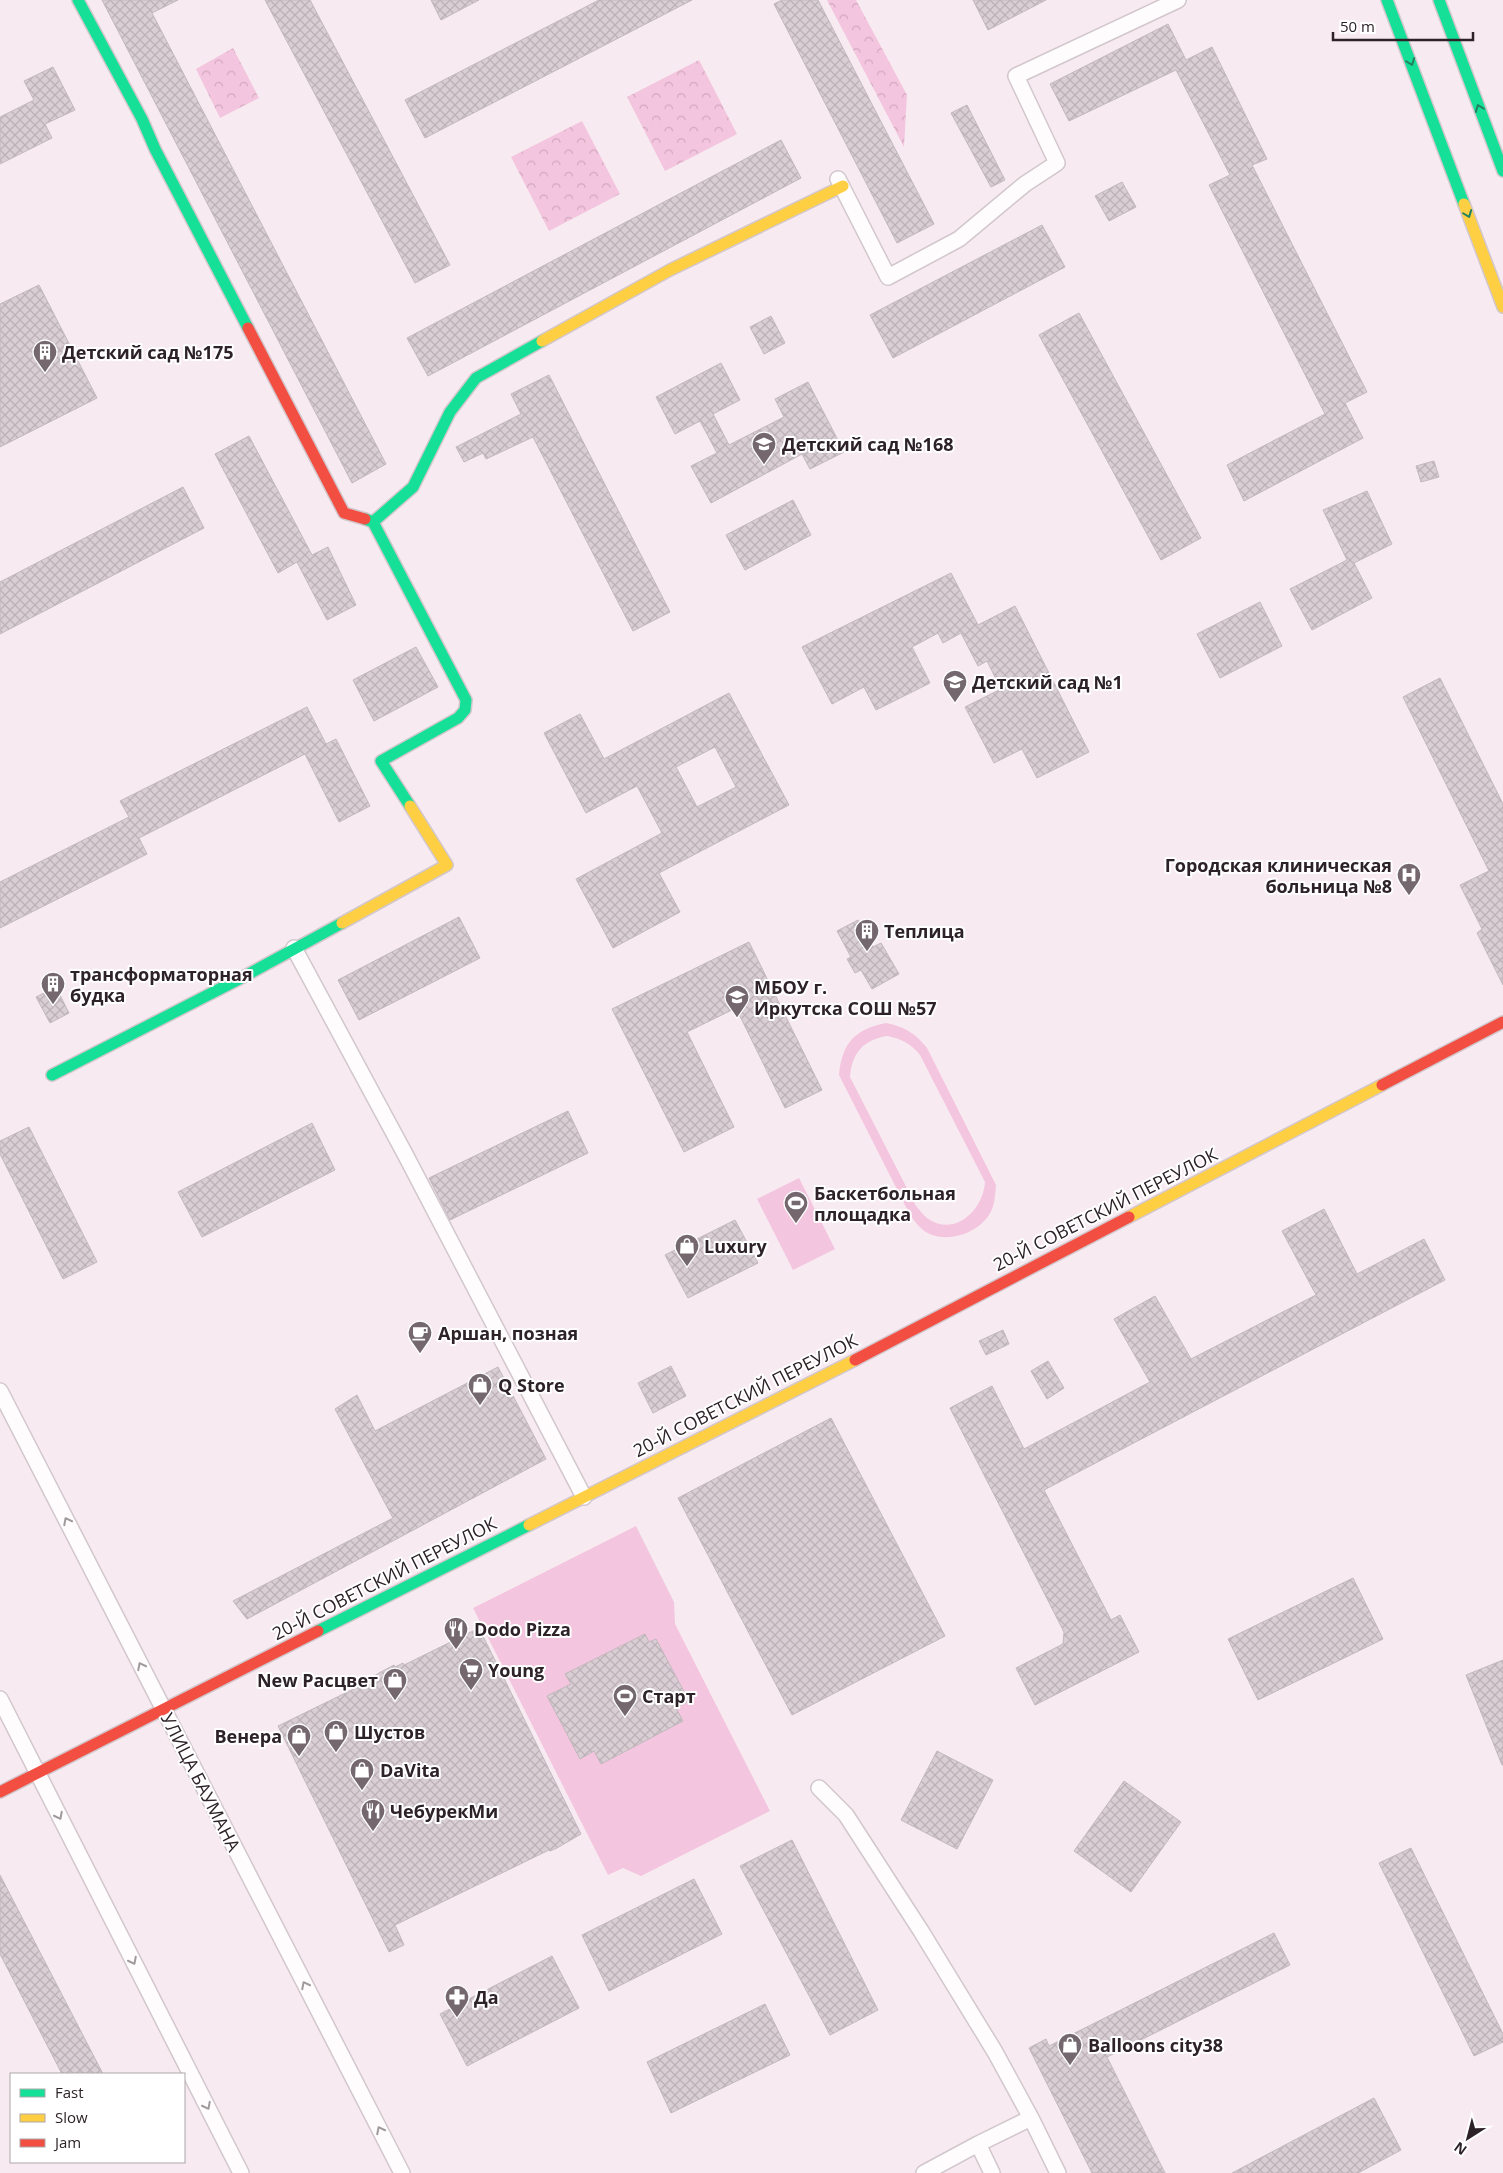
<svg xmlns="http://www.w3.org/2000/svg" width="1503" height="2173" font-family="'Open Sans',sans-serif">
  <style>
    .green { fill: #f4c5de; fill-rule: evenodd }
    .park { fill: url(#park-crowns) }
    .building { fill: url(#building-cross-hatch); stroke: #c2b8bd; fill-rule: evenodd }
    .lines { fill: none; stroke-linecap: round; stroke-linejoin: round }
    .street-casing { stroke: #d2c7cc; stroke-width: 18 }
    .fast-casing { stroke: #d2c7cc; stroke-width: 14 }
    .slow-casing { stroke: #d2c7cc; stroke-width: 14 }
    .jam-casing { stroke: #d2c7cc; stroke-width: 14 }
    .street { stroke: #fefcfd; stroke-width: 15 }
    .fast { stroke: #16e098; stroke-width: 11 }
    .slow { stroke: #ffcf43; stroke-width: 11 }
    .jam { stroke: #f24e42; stroke-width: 11 }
    .oneway { stroke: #228160 }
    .oneway2 { stroke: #a09a9d }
    .labels { text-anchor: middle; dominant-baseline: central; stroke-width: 4; stroke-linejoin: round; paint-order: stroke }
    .poi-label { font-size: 18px; font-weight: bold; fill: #2d2228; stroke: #fff; text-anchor: start }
    .street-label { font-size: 18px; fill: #2d2228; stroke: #fff }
  </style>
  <defs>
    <pattern id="park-crowns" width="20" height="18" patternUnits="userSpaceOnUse" patternTransform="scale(1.25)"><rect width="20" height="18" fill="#f4c5de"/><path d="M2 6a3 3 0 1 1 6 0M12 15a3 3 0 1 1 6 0" fill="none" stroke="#d2a9be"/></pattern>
    <pattern id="building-cross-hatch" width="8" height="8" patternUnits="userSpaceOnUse" patternTransform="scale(1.25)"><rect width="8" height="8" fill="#d9ced4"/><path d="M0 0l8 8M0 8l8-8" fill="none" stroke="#bbb1b6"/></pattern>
  </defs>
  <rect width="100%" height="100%" fill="#f7ebf1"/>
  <path class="green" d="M886 1023C905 1027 915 1033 927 1048L996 1185C995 1195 995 1206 989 1215 976 1235 943 1245 923 1230 918 1226 914 1220 910 1215L839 1075C842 1043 855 1029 886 1023ZM887 1036C902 1039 910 1043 920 1055L985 1182C983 1210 955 1238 927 1218 923 1215 920 1210 916 1206L850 1077C852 1053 863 1040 887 1036Z
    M799 1178 835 1249 793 1270 757 1199Z
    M636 1526 674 1602 675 1624 770 1811 641 1876 623 1868 608 1875 473 1608Z"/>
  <path class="park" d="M827 0H856L907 95 904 147Z
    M233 48 259 98 220 118 196 69Z
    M699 60 737 134 665 171 627 97Z
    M582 121 620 194 549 231 511 157Z"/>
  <path class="building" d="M102 0H178L152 13 386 464 352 483Z
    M265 0H310L450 265 415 283Z
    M431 0H479L441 20Z
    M599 0H692L425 138 405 100Z
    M782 0H818L934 224 897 243 774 4Z
    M973 0H1046L988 30Z
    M1168 24 1186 60 1212 47 1267 159 1252 165 1367 392 1345 403 1363 438 1244 501 1227 465 1325 414 1209 185 1230 175 1176 70 1069 121 1050 84Z
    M53 67 75 110 45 124 52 138 0 164V117L34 100 24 81Z
    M967 105 1005 180 991 187 951 113Z
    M781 140 801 178 428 376 407 338Z
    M1122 182 1136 207 1109 221 1095 196Z
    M1042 225 1065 267 893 358 870 315Z
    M39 285 97 398 0 447V304Z
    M1079 313 1201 538 1161 560 1039 335Z
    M771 316 785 343 764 354 750 327Z
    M721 363 740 400 713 414 729 445 784 417 775 399 808 382 844 452 810 469 802 454 711 503 691 466 717 453 700 421 675 434 656 397Z
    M549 375 670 612 633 631 533 437 486 459 483 453 464 462 456 447 521 414 511 394Z
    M249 436 312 555 328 547 356 605 327 620 297 562 278 573 215 454Z
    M1434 461 1439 477 1421 482 1416 466Z
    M183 487 204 528 0 634V582Z
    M1367 491 1392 544 1354 563 1372 598 1312 630 1290 589 1347 560 1323 510Z
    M793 500 811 535 745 570 726 535Z
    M951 573 978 625 1015 606 1089 752 1037 778 1022 749 994 763 965 707 1001 689 987 661 978 666 961 633 943 643 938 633 912 647 930 683 876 710 864 687 832 704 802 647Z
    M1260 602 1282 646 1220 678 1197 634Z
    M416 647 438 687 374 721 353 680Z
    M1440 678 1503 804V985L1477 933 1482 929 1460 885 1489 871 1403 697Z
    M729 693 789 805 659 873 680 912 613 948 576 879 662 833 637 786 586 813 544 733 580 714 604 759ZM715 747 736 787 697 807 676 767Z
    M307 707 326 744 336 739 370 806 339 822 305 754 139 838 147 854 0 928V882L129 817 120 801Z
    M459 917 480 958 359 1020 338 980Z
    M858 920 873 947 881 943 899 974 872 989 861 970 855 973 847 959 851 957 837 931Z
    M749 942 822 1090 785 1108 736 1008 687 1032 734 1127 684 1152 612 1009Z
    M56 987 69 1013 50 1023 36 997Z
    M568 1111 588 1153 450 1220 429 1178Z
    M312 1123 335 1170 202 1237 178 1192Z
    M29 1127 97 1262 63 1279 0 1154V1141Z
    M1324 1209 1357 1274 1424 1239 1445 1280 1044 1490 1111 1620 1120 1615 1139 1652 1035 1705 1016 1668 1063 1644 1064 1632 950 1408 992 1386 1024 1449 1150 1382 1114 1319 1155 1296 1191 1359 1316 1295 1282 1231Z
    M735 1220 758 1263 688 1298 665 1255Z
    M1003 1330 1009 1344 986 1355 979 1341Z
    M1048 1361 1064 1388 1047 1399 1031 1371Z
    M671 1366 686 1396 653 1413 638 1383Z
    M498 1367 546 1459 247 1619 233 1601 393 1518 335 1409 357 1395 375 1431Z
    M831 1418 945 1636 792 1715 678 1498Z
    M1353 1578 1383 1639 1258 1700 1228 1639Z
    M479 1628 581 1834 557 1848 550 1851 549 1850 395 1925 404 1945 389 1952 278 1726 372 1680 371 1678 379 1673 394 1665 395 1667 403 1663 404 1665Z
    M645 1634 649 1642 656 1639 689 1701 676 1708 683 1721 601 1764 594 1751 580 1759 547 1696 571 1684 565 1674Z
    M1503 1660V1765H1502L1466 1675Z
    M937 1751 993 1780 957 1849 901 1820Z
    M1124 1781 1181 1822 1131 1892 1074 1851Z
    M792 1840 878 2010 830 2035 740 1866Z
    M1411 1848 1503 2034V2042L1474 2056 1379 1863Z
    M0 1875 103 2074H62L0 1954Z
    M694 1879 722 1934 609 1991 582 1935Z
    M1274 1933 1290 1965 1107 2057 1165 2173H1092L1029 2048 1046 2039 1049 2046Z
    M552 1956 579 2008 467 2066 440 2014Z
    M765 2004 790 2055 671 2113 647 2062Z
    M1374 2098 1401 2150 1358 2173H1232Z"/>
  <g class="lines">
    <defs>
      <path id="street" d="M838 179 888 277 959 239 1025 184 1057 163 1016 76 1178 0
        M294 948 405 1154 584 1497
        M0 1391 402 2173
        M0 1699 241 2173
        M819 1788 846 1815 921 1931 995 2052 1031 2118 978 2144
        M1031 2118 1058 2173
        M924 2173 978 2144 992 2173"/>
      <path id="fast" d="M78 0 142 119 155 149 248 328
        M1387 0 1464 204
        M1439 0 1503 171
        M365 519 373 522 413 487 450 412 476 378 542 341
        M373 522 466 700 465 710 458 718 381 761 410 806
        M52 1075 245 976 342 923
        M318 1631 529 1525"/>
      <path id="slow" d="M1464 204 1503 307
        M542 341 670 270 843 186
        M342 923 447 865 410 806
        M1129 1217 1382 1085
        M529 1525 855 1360"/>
      <path id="jam" d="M248 328 344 513 365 519
        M1382 1085 1503 1022
        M855 1360 1129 1217
        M0 1792 318 1631"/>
    </defs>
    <use href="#street" class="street-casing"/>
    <use href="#fast" class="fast-casing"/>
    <use href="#slow" class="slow-casing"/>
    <use href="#jam" class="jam-casing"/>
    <use href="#street" class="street"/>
    <use href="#fast" class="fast"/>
    <use href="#slow" class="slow"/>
    <use href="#jam" class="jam"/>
  </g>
  <defs><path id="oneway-chevron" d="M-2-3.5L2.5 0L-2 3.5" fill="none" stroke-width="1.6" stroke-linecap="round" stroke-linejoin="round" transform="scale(1.25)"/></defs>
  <g class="oneway">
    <use href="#oneway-chevron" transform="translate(1411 62) rotate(69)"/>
    <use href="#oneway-chevron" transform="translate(1479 108) rotate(-111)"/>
    <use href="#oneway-chevron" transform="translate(1468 214) rotate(69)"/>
  </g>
  <g class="oneway2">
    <use href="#oneway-chevron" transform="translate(67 1521) rotate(-117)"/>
    <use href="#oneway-chevron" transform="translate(141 1666) rotate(-117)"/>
    <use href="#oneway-chevron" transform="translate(59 1816) rotate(63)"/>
    <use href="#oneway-chevron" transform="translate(133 1961) rotate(63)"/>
    <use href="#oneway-chevron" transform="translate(305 1985) rotate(-117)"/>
    <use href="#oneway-chevron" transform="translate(207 2106) rotate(63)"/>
    <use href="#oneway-chevron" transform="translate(380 2130) rotate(-117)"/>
  </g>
  <defs>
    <symbol id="building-pin" viewBox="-11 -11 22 30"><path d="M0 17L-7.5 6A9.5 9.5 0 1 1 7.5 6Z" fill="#74686e" stroke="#fff"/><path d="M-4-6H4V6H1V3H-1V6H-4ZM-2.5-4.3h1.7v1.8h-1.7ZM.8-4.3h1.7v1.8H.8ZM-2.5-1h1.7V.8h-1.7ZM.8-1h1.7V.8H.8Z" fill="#fff"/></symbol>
    <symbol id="school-pin" viewBox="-11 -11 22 30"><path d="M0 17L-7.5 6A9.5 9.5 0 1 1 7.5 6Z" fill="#74686e" stroke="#fff"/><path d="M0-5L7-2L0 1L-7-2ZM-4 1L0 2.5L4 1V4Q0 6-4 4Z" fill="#fff"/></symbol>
    <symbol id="hospital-pin" viewBox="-11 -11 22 30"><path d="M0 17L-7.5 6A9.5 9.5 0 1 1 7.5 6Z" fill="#74686e" stroke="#fff"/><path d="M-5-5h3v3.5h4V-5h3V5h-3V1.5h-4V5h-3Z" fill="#fff"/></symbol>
    <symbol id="stadium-pin" viewBox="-11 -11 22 30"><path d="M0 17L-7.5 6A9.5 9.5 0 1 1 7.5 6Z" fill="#74686e" stroke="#fff"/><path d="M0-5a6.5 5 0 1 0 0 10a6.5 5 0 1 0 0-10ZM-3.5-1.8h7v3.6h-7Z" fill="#fff"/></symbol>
    <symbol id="shop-pin" viewBox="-11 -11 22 30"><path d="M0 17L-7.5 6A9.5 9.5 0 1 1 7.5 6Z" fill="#74686e" stroke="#fff"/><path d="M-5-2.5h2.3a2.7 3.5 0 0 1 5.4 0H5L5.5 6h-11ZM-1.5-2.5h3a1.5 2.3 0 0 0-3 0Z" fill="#fff"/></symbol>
    <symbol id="cafe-pin" viewBox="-11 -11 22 30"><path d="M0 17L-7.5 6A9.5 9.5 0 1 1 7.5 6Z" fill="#74686e" stroke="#fff"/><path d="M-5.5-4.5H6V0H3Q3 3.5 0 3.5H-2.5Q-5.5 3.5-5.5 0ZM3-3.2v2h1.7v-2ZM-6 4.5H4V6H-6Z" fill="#fff"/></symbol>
    <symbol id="restaurant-pin" viewBox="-11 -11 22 30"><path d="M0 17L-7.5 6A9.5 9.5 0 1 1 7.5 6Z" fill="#74686e" stroke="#fff"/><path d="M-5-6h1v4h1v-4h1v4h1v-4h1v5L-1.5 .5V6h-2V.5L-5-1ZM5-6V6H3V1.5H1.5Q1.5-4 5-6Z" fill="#fff"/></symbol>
    <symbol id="supermarket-pin" viewBox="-11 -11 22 30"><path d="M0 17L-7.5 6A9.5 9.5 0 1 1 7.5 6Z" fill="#74686e" stroke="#fff"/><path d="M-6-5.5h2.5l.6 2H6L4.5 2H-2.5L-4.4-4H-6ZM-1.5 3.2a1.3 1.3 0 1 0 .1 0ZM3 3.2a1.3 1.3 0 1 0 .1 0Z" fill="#fff"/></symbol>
    <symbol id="pharmacy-pin" viewBox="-11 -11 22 30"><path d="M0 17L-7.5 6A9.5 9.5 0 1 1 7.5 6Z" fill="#74686e" stroke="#fff"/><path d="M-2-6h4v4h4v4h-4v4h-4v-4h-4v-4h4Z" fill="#fff"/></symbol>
  </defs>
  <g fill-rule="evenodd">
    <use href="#building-pin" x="31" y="338" width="28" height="38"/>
    <use href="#school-pin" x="750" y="430" width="28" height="38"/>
    <use href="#school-pin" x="941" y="668" width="28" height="38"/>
    <use href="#hospital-pin" x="1395" y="861" width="28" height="38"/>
    <use href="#building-pin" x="853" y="917" width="28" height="38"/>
    <use href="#building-pin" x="39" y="970" width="28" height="38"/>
    <use href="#school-pin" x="723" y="983" width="28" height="38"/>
    <use href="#stadium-pin" x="782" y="1189" width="28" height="38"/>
    <use href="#shop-pin" x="673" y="1232" width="28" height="38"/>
    <use href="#cafe-pin" x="406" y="1319" width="28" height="38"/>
    <use href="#shop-pin" x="466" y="1371" width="28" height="38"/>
    <use href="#restaurant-pin" x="442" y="1615" width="28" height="38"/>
    <use href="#supermarket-pin" x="457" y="1656" width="28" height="38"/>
    <use href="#shop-pin" x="381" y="1666" width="28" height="38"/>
    <use href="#stadium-pin" x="611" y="1682" width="28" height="38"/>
    <use href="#shop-pin" x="322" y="1718" width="28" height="38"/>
    <use href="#shop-pin" x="285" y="1722" width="28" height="38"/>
    <use href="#shop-pin" x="348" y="1756" width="28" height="38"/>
    <use href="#restaurant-pin" x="359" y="1797" width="28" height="38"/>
    <use href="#pharmacy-pin" x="443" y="1983" width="28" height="38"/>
    <use href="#shop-pin" x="1056" y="2031" width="28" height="38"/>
  </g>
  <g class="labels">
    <g class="poi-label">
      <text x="62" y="352">Детский сад №175</text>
      <text x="782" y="444">Детский сад №168</text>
      <text x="972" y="682">Детский сад №1</text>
      <text x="1392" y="865" text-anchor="end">Городская клиническая<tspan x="1392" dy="21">больница №8</tspan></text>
      <text x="884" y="931">Теплица</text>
      <text x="70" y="974">трансформаторная<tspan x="70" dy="21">будка</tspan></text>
      <text x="754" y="987">МБОУ г.<tspan x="754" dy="21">Иркутска СОШ №57</tspan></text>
      <text x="814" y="1193">Баскетбольная<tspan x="814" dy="21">площадка</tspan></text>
      <text x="704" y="1246">Luxury</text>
      <text x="438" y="1333">Аршан, позная</text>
      <text x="498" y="1385">Q Store</text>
      <text x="474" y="1629">Dodo Pizza</text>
      <text x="488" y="1670">Young</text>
      <text x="378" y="1680" text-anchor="end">New Расцвет</text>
      <text x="642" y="1696">Старт</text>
      <text x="354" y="1732">Шустов</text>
      <text x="282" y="1736" text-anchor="end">Венера</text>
      <text x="380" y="1770">DaVita</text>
      <text x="390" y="1811">ЧебурекМи</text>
      <text x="474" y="1997">Да</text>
      <text x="1088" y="2045">Balloons city38</text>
    </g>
    <g class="street-label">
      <text transform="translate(1105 1209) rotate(-27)">20-Й СОВЕТСКИЙ ПЕРЕУЛОК</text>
      <text transform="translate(745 1395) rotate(-27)">20-Й СОВЕТСКИЙ ПЕРЕУЛОК</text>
      <text transform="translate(384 1578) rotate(-27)">20-Й СОВЕТСКИЙ ПЕРЕУЛОК</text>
      <text transform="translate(201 1782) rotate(63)">УЛИЦА БАУМАНА</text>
    </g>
  </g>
  <rect x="10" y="2073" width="175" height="90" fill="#ffffff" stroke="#aba7a9"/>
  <rect x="20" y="2089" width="25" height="8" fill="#16e098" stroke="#aba7a9"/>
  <text x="55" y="2098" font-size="15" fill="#2d2228">Fast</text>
  <rect x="20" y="2114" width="25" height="8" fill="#ffcf43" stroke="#aba7a9"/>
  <text x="55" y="2123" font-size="15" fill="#2d2228">Slow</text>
  <rect x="20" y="2139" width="25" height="8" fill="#f24e42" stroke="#aba7a9"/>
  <text x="55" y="2148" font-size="15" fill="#2d2228">Jam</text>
  <g transform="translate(1468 2138) rotate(216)" stroke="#ffffff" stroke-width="4" paint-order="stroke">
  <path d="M0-4L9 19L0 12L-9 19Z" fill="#2d2228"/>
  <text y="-8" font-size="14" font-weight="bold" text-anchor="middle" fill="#2d2228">N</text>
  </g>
  <path d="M1333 32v8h140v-8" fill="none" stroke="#2d2228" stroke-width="2.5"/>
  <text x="1340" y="32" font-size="15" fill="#2d2228" stroke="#ffffff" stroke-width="4" paint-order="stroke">50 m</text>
</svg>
